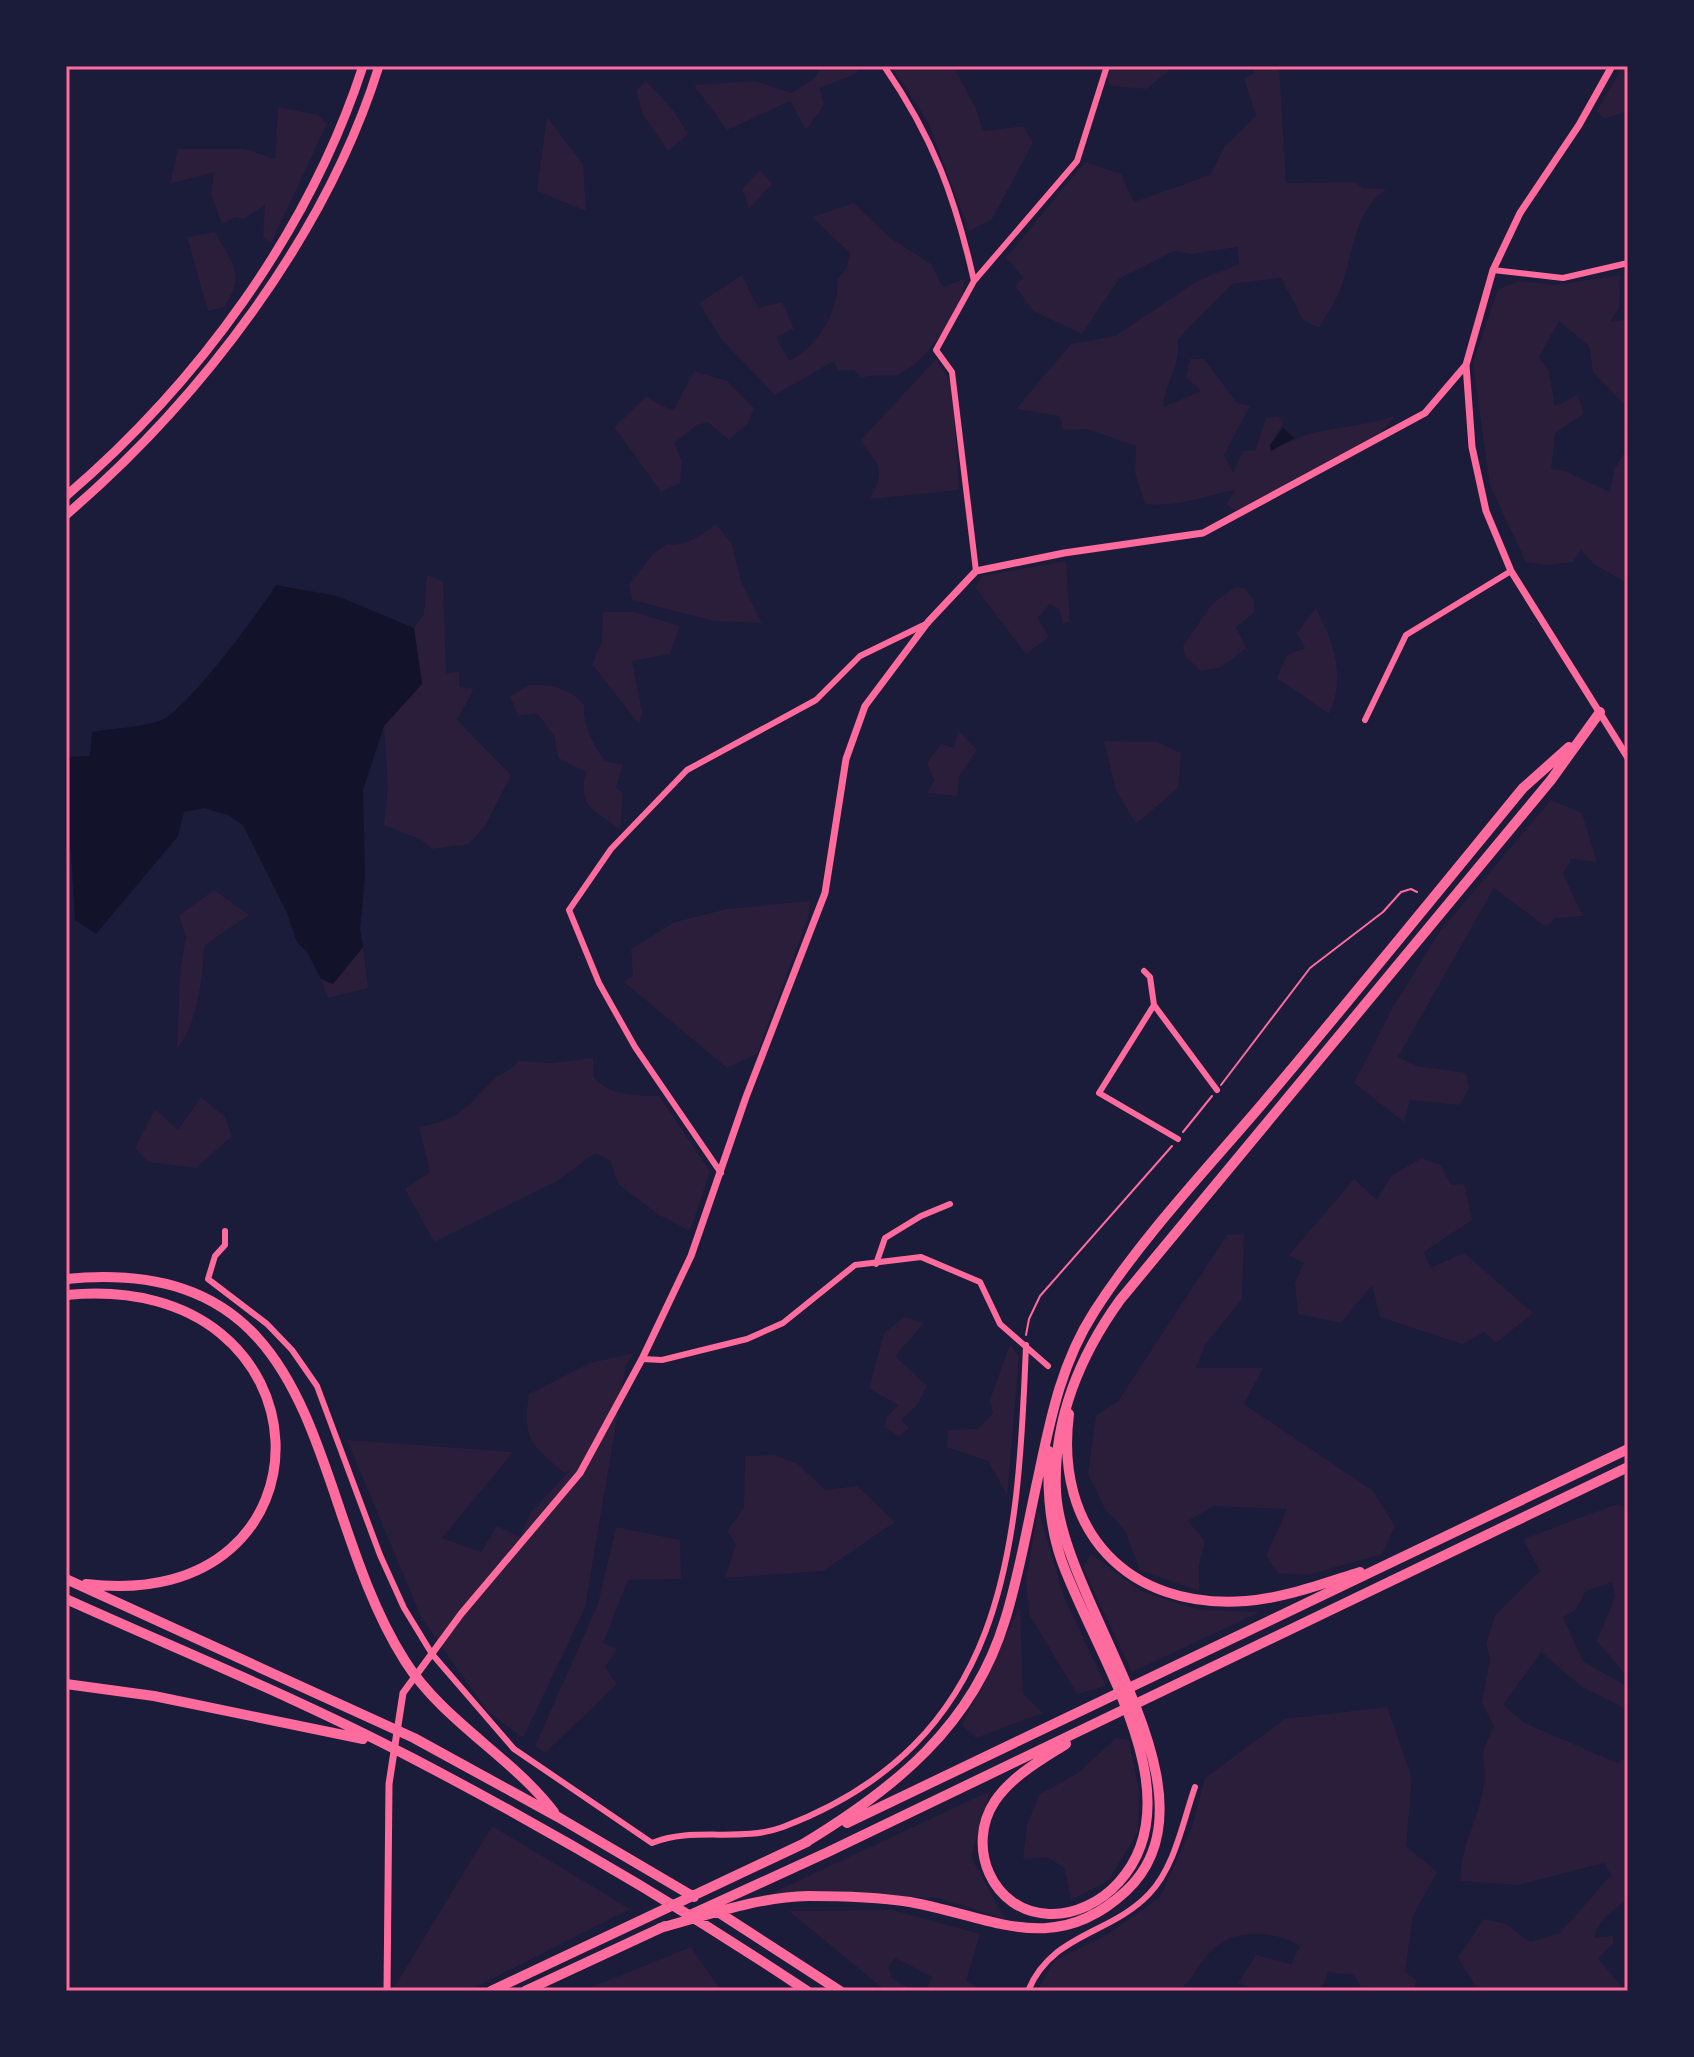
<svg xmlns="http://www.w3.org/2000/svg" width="1694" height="2057" font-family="'Noto Serif',serif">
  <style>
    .green { fill: #2a1e3b }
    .water { fill: #12122b }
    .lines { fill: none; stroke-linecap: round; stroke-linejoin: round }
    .path { stroke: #ff6b9d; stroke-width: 2 }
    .minor { stroke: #ff6b9d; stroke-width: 6 }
    .tertiary { stroke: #ff6b9d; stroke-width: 7 }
    .trunk { stroke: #ff6b9d; stroke-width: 9 }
    .motorway { stroke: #ff6b9d; stroke-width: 10 }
    .neatline { fill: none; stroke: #ff6b9d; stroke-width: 3 }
  </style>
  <rect width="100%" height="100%" fill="#1b1b3a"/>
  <path class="green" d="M822 66H862L855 74 820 88 824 105 806 130 790 101 727 130 694 85 755 81 791 93 814 79Z
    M891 66H953L976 108 983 131 1023 126 1033 143 992 219 969 231 928 122Z
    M1102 66H1174L1147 89 1112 86 1100 70Z
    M1251 66H1279L1286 183 1355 182 1363 188 1387 189C1352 211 1354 259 1338 295 1333 306 1325 317 1319 328L1303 320 1281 278 1232 284 1178 339C1180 368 1167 378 1163 407L1201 391 1186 377 1190 359H1204L1237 403 1250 406 1224 455 1233 473 1243 451H1255L1266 418 1278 416 1284 422 1270 445C1287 447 1294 437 1309 434 1338 427 1367 425 1395 416L1379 434 1245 508 1234 510 1226 504 1235 490C1205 496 1175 508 1145 504L1135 473 1136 446 1087 429 1063 430 1060 416 1016 409 1071 344 1115 336 1197 281 1239 264 1237 247 1192 254 1174 251 1119 279 1082 334 1033 311 1015 286 1023 277 1006 258 1085 162 1121 174 1134 202 1210 175 1225 146 1256 116 1244 78 1255 73Z
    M1623 66 1628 67V111L1604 119 1597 111Z
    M646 81 673 110 688 134 668 151 643 115 636 91Z
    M278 107 318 115 327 124 271 243 263 237 265 205 244 219 235 217 222 224 211 194 214 172 170 184 178 149H245L275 159Z
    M547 117 583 164 586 211 537 191Z
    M760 170 772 184 749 209 742 189Z
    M854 203 889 237 931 264 943 287 964 279C967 306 925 364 899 374 888 378 875 373 862 378L854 370H838L834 361 775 395 722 340 699 303 742 275 758 308 782 302 794 329 776 337 789 361C815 349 841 309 837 280L847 267 850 253 812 217Z
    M215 232C232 264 247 274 224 307L208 311 187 237Z
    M1620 275 1619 308 1610 322 1628 319V408L1593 372 1589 346 1559 321 1539 357 1549 371 1555 406 1578 395 1584 414 1555 433 1551 469 1565 471 1610 492 1614 470 1627 448 1624 427 1628 417V584L1594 564 1581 550 1573 562 1547 565 1526 562 1490 486 1473 363 1498 289 1520 281 1555 285Z
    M936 359 952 384 959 490 870 499C886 468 880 467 860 441Z
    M694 371 727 381 754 408 748 423 729 440 708 422 697 425 674 443 682 461 680 483 661 492 614 427 646 397 673 411Z
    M716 524 732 544 741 581 762 623 714 621 632 600 629 585 653 554 667 544C684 548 703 534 716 524Z
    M1066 561 1070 622 1063 623 1059 609 1050 604 1038 618 1049 637 1026 654 975 587 983 576Z
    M427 575 443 582 446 673 459 672V687L474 689 457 720 511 775 485 826 469 844 433 849 420 839 384 825 388 787 384 726 422 683 414 628 424 614Z
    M1234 588H1244L1254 600V613L1236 627 1246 648 1222 667 1201 671 1185 656 1183 646 1212 604Z
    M1316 608C1334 643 1346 677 1329 714L1277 678 1287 655 1305 648 1297 633Z
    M603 612H634L680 626 670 654 632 661 642 712 639 724 592 664 602 641Z
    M529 685C551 685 569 687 584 705 583 726 593 744 605 761L623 765 616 787 623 794 620 830C595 809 577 809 586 772L558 758 554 735 537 713 518 716 510 696Z
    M958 730 977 750 959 776 957 796 927 793 934 780 927 763 941 744 954 748Z
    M1104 741 1157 742 1181 753 1178 788 1136 824 1116 790Z
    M1551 800 1582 813 1597 862 1571 859 1563 874 1583 916 1555 918 1546 927 1494 888 1398 1057 1417 1066 1466 1073 1469 1089 1460 1105 1410 1100 1404 1122 1354 1083 1393 1007 1440 931Z
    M214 890 249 915 205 945C201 983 199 1018 177 1050L180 972 186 937 179 915Z
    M809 901V915L757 1054 727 1068 624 982 633 975 631 949 675 922 727 909Z
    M363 947 368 988 328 998 321 979 333 984Z
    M593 1058V1077C609 1095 635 1096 659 1096L710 1171 690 1231 659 1215 618 1184 610 1160 595 1153 557 1181 434 1242 405 1189 430 1172 419 1127C462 1118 463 1110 492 1081 501 1072 511 1072 518 1061L552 1063Z
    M201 1097 225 1117 232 1136 196 1168 148 1162 135 1148 155 1109 178 1130Z
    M1422 1158 1441 1165 1451 1185 1464 1184 1472 1220 1424 1252 1430 1268 1464 1253 1533 1313 1496 1343 1484 1332 1462 1344 1380 1317 1372 1285 1341 1323 1298 1314 1295 1283 1304 1263 1289 1255 1354 1179 1377 1200 1391 1176Z
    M1244 1234 1242 1299 1205 1345 1196 1368H1263L1244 1404 1372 1490 1395 1526 1382 1554 1308 1575 1278 1573 1266 1556 1287 1509 1214 1506 1188 1521 1205 1541 1199 1565V1591L1140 1570 1124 1529 1105 1509 1088 1474 1096 1416 1118 1401 1227 1235Z
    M904 1317 924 1323 895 1356 927 1386 917 1405 901 1420 909 1428 899 1436 884 1427 887 1417 898 1405 869 1388 884 1333Z
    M1010 1344 1019 1356 1007 1495 988 1461 947 1447 948 1430 978 1429 993 1413 990 1400Z
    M634 1353 626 1364 585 1608 523 1738 488 1712 422 1619 347 1440 513 1452 442 1538 481 1552 497 1526 520 1537 530 1513 573 1467 565 1473C531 1446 522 1438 529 1394L590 1363Z
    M774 1455 798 1464 825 1490 857 1486 895 1522 823 1571 725 1578 736 1544 727 1531 744 1508 745 1456Z
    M1617 1504 1628 1509V1678L1597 1641 1615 1597 1612 1582 1586 1591 1576 1610 1563 1617 1583 1661 1628 1687V1710L1582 1687 1541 1652 1503 1705 1525 1723 1617 1763 1628 1756V1898C1613 1912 1600 1916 1594 1938L1613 1936V1944L1598 1958 1625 1991H1479L1458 1958 1484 1919 1506 1924 1530 1942 1560 1933 1611 1875 1604 1863 1518 1885 1460 1881C1460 1845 1481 1816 1484 1781 1486 1751 1477 1759 1494 1727L1482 1703 1490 1659 1486 1643 1496 1614 1540 1571 1523 1539Z
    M1038 1509 1064 1597 1106 1686 1077 1694 1029 1614 1026 1582Z
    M616 1527 680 1540 681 1579 628 1580 603 1643 617 1649 605 1667 617 1684 545 1753 535 1746 598 1604Z
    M1091 1554 1141 1591 1199 1610 1260 1612 1132 1672 1083 1568Z
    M1020 1607 1023 1694 1043 1713 976 1738 962 1725Z
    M1387 1707 1412 1778 1406 1846 1437 1872 1413 1916 1405 1972 1416 1980 1414 1991H1363L1354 1975 1328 1972 1321 1991H1260L1238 1983 1256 1955 1291 1964 1300 1946C1273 1930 1235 1928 1211 1951 1199 1963 1192 1980 1179 1991H1037L1055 1960 1108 1934 1160 1897 1192 1827 1205 1778 1285 1719Z
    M1116 1738 1129 1740 1139 1791 1138 1832 1108 1881 1071 1900 1065 1869 1048 1857 1023 1859 1027 1824 1040 1794 1078 1773Z
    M990 1791 971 1857 1005 1919 938 1898 772 1893Z
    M492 1826 630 1909 468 1991H392Z
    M893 1910 980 1934 966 1981 984 1991H926L932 1977 895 1958 889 1966 891 1977 913 1991H886L789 1911Z
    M691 1947 721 1991H582Z"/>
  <path class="water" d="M1283 428 1294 438 1271 451 1270 445Z
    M276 585 337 596 414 628 422 684 384 726 363 790 365 876 360 929 363 947 333 984 321 979 307 952 297 942 287 913 243 825 228 815 204 808 184 812 178 836 96 934 75 920 71 850 66 842V757L90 756 92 732C114 728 138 728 159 721 184 714 260 611 276 585Z"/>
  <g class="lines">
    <path class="path" d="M1221 1085 1310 968 1383 912 1401 892 1411 889 1417 892
      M1183 1132 1212 1096
      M1026 1335 1029 1319 1040 1296 1172 1146"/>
    <path class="minor" d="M884 66C933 137 955 197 974 281
      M1493 270 1563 278 1628 263
      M976 571 952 372 936 350 974 281 1077 161 1107 66
      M1365 720 1406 635 1511 571
      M1144 971 1150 977 1154 1005 1099 1093 1178 1139
      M1154 1005 1217 1090
      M721 1173 635 1047 599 983 569 910 611 849 687 770 816 700 860 656 928 623
      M225 1231V1245L215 1256 208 1279 267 1324 292 1350 317 1386 380 1555 404 1608 432 1654 514 1749 652 1843C693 1826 740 1843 783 1827 1006 1742 1018 1554 1026 1345
      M876 1264 885 1238 921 1216 950 1204
      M642 1359 662 1360 747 1339 783 1323 855 1265 921 1257 980 1282 1000 1324 1048 1366
      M1028 1991C1052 1933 1110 1935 1149 1894 1175 1867 1183 1821 1195 1787"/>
    <path class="tertiary" d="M1612 66 1579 125 1520 213 1493 270 1466 365 1472 447 1486 511 1511 571 1628 758
      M387 1991 389 1784 403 1693 461 1614 580 1473 642 1359 691 1256 746 1097 825 893 846 759 865 706 928 622 976 571 1064 553 1203 533 1425 413 1466 365"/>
    <path class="trunk" d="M66 496C198 383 309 232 363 66
      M66 515C200 400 326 236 379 66"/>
    <path class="motorway" d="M66 1279C335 1253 303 1500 405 1661 443 1721 511 1756 554 1812
      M66 1295C338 1268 346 1616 86 1584
      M1069 1414C1054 1530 1127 1610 1246 1601 1285 1598 1322 1584 1360 1572
      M1049 1451C1047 1488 1049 1524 1061 1559 1092 1649 1198 1795 1119 1882 1101 1902 1075 1915 1049 1914 992 1912 965 1846 995 1801 1012 1776 1041 1760 1066 1744
      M66 1579 414 1738 558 1817 694 1897
      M66 1599C181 1651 300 1699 412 1758 548 1829 680 1906 807 1991
      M66 1684 154 1696 363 1739
      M847 1823 1628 1449
      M803 1844C894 1789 973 1726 1005 1620 1020 1572 1028 1522 1039 1473 1051 1416 1062 1362 1094 1312 1142 1237 1206 1170 1263 1103 1351 999 1437 893 1523 788L1569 747
      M718 1912 840 1991
      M690 1915 828 1852 1628 1467
      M660 1928C708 1915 758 1897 808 1896 842 1896 876 1897 910 1902 990 1916 1053 1959 1126 1891 1230 1794 1061 1604 1056 1491 1053 1420 1079 1357 1120 1300L1551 780 1600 712
      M491 1991 807 1842
      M525 1991 665 1926"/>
  </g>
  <rect width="1694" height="2057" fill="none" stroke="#1b1b3a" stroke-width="136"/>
  <rect x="68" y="68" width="1558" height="1921" class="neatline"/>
</svg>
